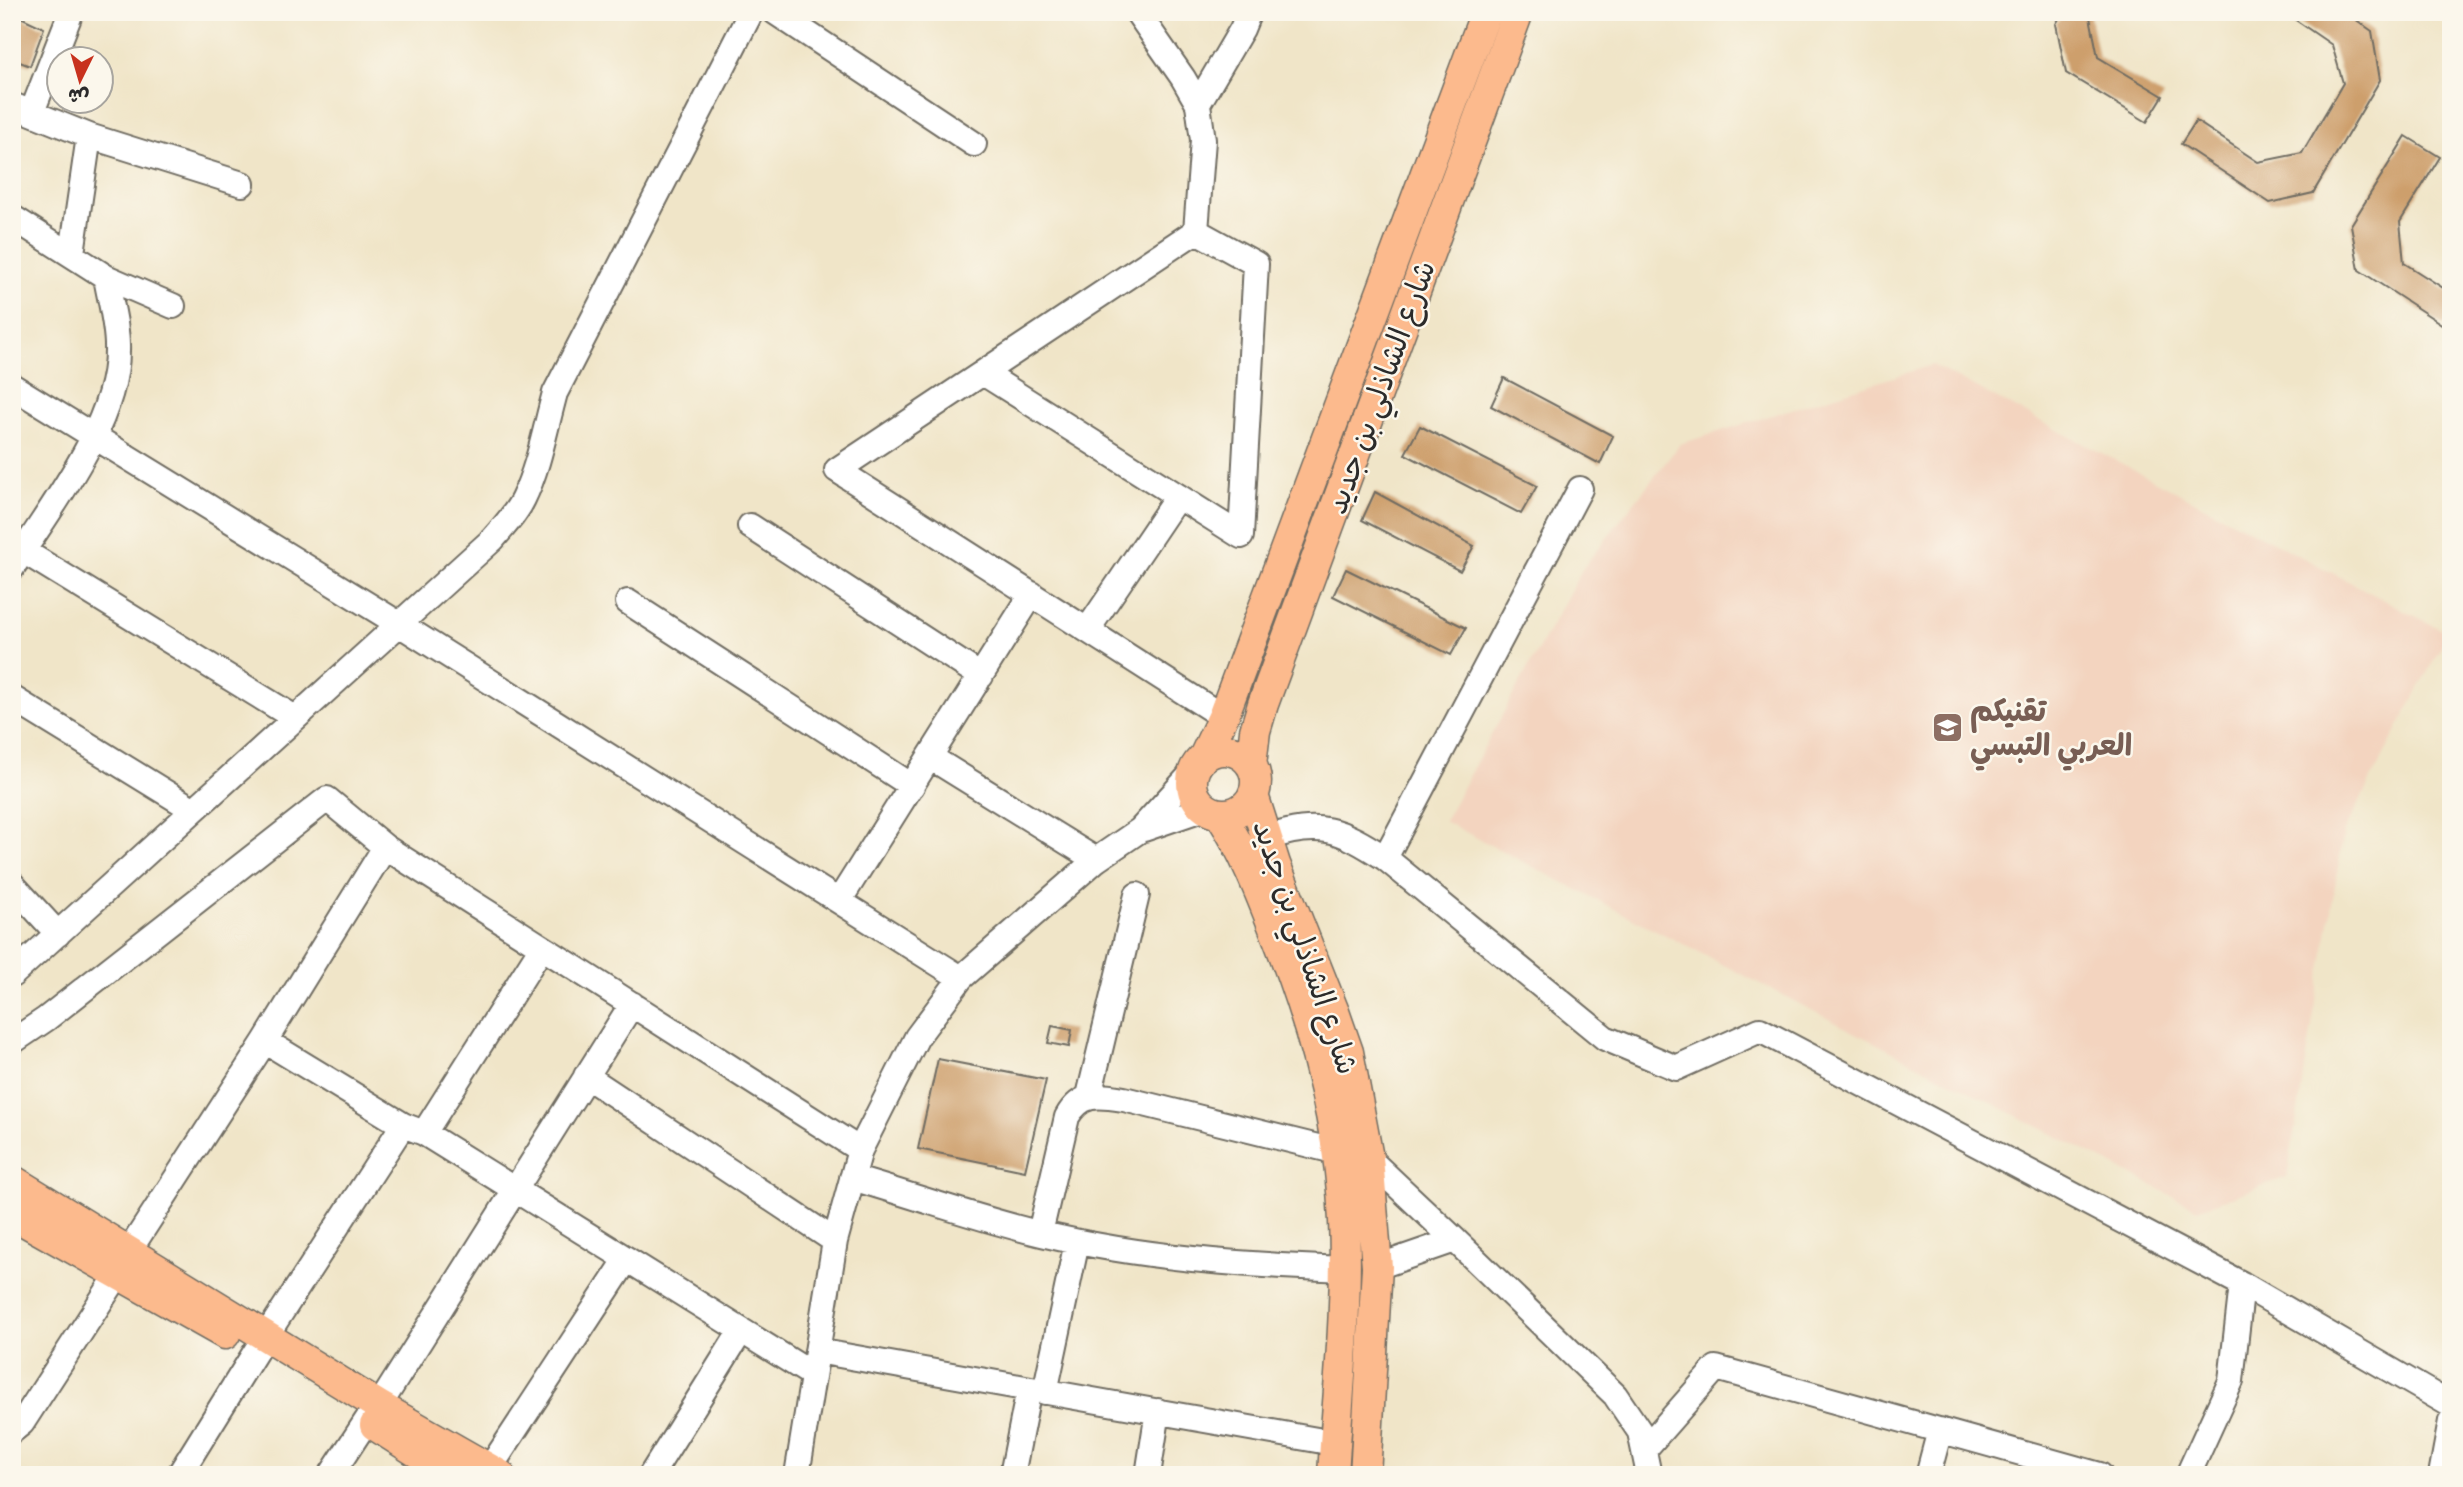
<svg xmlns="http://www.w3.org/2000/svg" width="2463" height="1487" font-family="Itim,'Playpen Sans Arabic',sans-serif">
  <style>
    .built { fill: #f3d4bf }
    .building { fill: #cd9f6c }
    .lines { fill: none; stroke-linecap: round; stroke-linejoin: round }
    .minor-casing { stroke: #706c62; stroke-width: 28 }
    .major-casing { stroke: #706c62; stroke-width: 33 }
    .minor { stroke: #fff; stroke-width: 24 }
    .major { stroke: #fcba8d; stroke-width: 30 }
    .labels { text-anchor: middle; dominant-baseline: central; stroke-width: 5; stroke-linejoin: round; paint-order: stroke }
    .street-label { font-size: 30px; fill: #2b2b2b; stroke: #fbf7ec }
    .education-label { font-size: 30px; font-weight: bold; fill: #785e54; stroke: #fbf7ec; text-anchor: start }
  </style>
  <rect width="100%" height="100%" fill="#fbf7ec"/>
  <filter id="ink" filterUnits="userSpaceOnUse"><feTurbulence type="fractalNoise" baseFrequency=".0143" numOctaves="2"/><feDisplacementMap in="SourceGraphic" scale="14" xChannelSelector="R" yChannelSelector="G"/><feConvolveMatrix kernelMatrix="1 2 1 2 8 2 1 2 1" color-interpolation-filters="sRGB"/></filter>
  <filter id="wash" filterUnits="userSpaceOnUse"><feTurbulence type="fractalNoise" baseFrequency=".00686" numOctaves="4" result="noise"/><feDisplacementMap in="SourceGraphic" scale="28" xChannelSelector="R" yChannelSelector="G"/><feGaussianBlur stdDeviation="1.57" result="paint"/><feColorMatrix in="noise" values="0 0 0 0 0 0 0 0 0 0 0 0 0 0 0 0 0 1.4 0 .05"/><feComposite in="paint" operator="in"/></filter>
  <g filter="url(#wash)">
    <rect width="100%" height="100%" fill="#f0e5c8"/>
    <path class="built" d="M1932 365 2448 633 2344 831 2287 1177 2198 1209 1444 821 1583 568 1680 444Z"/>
    <g id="blocks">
      <path class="building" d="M2063 12H2089L2098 57 2163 96 2147 122 2066 73 2056 24Z
        M2284 12H2345L2372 31 2380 80 2313 193 2270 203 2181 144 2196 121 2258 162 2302 153 2343 83 2332 45Z
        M12 13 44 28 30 66 12 59Z
        M2406 136 2440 157 2400 222 2404 263 2451 293V314L2443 325 2359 270 2351 225Z
        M1504 378 1613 436 1600 464 1491 406Z
        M1420 426 1537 486 1521 514 1405 454Z
        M1375 492 1474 546 1460 571 1362 520Z
        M1346 569 1466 628 1451 655 1333 596Z
        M1052 1026 1072 1030 1069 1047 1048 1043Z
        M938 1059 1046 1080 1025 1171 918 1149Z"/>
    </g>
  </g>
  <g filter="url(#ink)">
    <use href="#blocks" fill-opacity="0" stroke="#706c62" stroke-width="2"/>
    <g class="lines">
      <defs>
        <path id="minor" d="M775 12 974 144
          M1137 12 1183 78 1198 104 1203 140 1196 231
          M1198 104 1242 29 1249 12
          M12 105 89 136
          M32 112 71 12
          M12 217 106 277 173 306
          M1196 231 837 470 1223 717
          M72 253 89 136 242 184
          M983 373 1241 536 1256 264 1196 231
          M12 386 399 624 961 978
          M750 526 981 676
          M12 544 295 718
          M12 568C50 508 117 424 117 351 118 327 110 301 106 277
          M628 602 912 786
          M1088 629 1178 496
          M12 698 194 810
          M930 757 1096 860
          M1144 829 1205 808
          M1267 838C1320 820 1340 829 1385 858L1605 1038 1676 1068 1760 1030 2242 1284 2231 1381 2188 1475
          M1385 858 1580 489
          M12 884 58 934
          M839 901 1032 594
          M12 975 493 539C504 526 516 514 523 499 539 466 545 429 555 393L751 12
          M265 1041 403 1125 424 1133 813 1375
          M12 1042 46 1019 327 799 385 847 860 1150
          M586 1076 835 1241
          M1089 1096 1137 895
          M424 1133 542 947
          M1368 1158 1455 1240 1377 1267
          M852 1178C915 1196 978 1219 1042 1234 1142 1258 1243 1265 1345 1269
          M1040 1233 1067 1117C1081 1092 1098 1095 1124 1099L1338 1152
          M1455 1240 1615 1395 1640 1432 1649 1475
          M129 1251 265 1041 385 847
          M2242 1284 2451 1405
          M266 1336 403 1125
          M817 1351 1334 1443
          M1045 1392 1077 1242
          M12 1431 22 1423 119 1273
          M1644 1450 1716 1368 2100 1475
          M490 1468 627 1259
          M179 1475 256 1351
          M331 1475 367 1420 379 1406 632 1004
          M651 1475 741 1331
          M797 1475 835 1241 860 1150 917 1037 961 978 1096 860 1140 830 1193 772
          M1012 1475 1029 1389
          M1148 1475 1158 1411
          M1928 1475 1940 1430
          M2441 1475 2451 1421"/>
        <path id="major" d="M1192 782a32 32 0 1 1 64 0a32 32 0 1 1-64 0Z
          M1204 757 1223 717 1486 12
          M1251 765 1255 731 1263 704 1518 12
          M1253 795 1275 864 1334 1012 1348 1052 1368 1158 1377 1267 1365 1475
          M1220 814C1244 851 1260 892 1276 933 1312 1024 1340 1123 1344 1221 1348 1305 1338 1391 1333 1475
          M12 1180 379 1406 500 1475
          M12 1214 225 1334
          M375 1425 453 1475"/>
      </defs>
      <use href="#minor" class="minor-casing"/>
      <use href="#major" class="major-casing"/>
      <use href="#minor" class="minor"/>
      <use href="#major" class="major"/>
    </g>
  </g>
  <defs>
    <symbol id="school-square" viewBox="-11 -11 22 22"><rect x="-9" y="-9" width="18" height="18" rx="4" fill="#8d6e63" stroke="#fbf7ec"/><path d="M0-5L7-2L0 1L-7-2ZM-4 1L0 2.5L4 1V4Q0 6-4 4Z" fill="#fff"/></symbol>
  </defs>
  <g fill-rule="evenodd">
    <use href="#school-square" x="1930" y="710" width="35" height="35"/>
  </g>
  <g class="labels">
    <g class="street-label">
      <text transform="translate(1380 387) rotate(-70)">شارع الشاذلي بن جديد</text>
      <text transform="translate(1306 947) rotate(71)">شارع الشاذلي بن جديد</text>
    </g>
    <g class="education-label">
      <text x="1970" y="710">تقنيكم<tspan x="1970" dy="34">العربي التبسي</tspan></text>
    </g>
  </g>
  <rect width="2463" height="1487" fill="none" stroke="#fbf7ec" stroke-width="42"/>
  <g transform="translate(80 80) rotate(185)"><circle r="33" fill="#fbf7ec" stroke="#a8a59f" stroke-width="2"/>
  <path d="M0-5L12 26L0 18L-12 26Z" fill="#c8321e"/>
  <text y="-10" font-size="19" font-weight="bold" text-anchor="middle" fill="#2b2b2b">ش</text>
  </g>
</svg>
